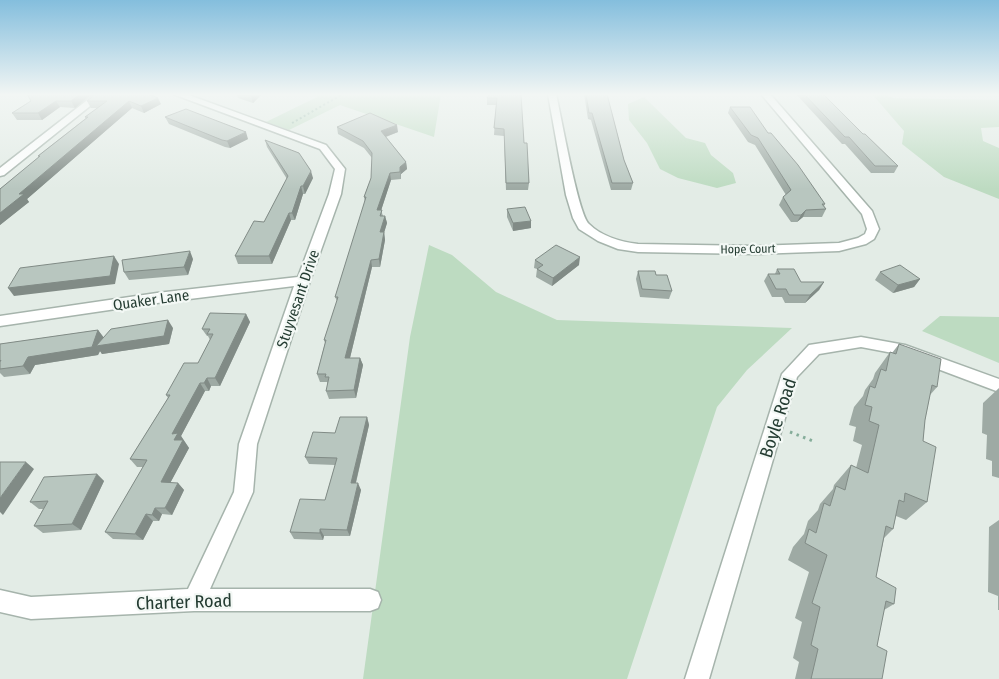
<svg xmlns="http://www.w3.org/2000/svg" width="999" height="679" font-family="'Fira Sans Condensed',sans-serif">
  <style>
    .green { fill: #bddbc1 }
    .lines { fill: none; stroke-linecap: round; stroke-linejoin: round }
    .minor-casing { stroke: #a6b4ac; stroke-width: 3 }
    .path-far1 { stroke: #85ad9a; stroke-width: 2; stroke-dasharray: 2 2.5; stroke-linecap: butt }
    .path { stroke: #85ad9a; stroke-width: 3; stroke-dasharray: 2.5 4.5; stroke-linecap: butt }
    .minor { fill: #fff; fill-rule: evenodd }
    .wall { fill: #9eaaa4 }
    .shaded-wall { fill: #818b86 }
    .building { fill: #b8c6bf; stroke: #818b86 }
    .labels { text-anchor: middle; dominant-baseline: central; stroke-width: 4.5; stroke-linejoin: round; paint-order: stroke }
    .far-street-label { font-size: 12px; fill: #243c32; stroke: #f3f8f5 }
    .street-label { font-size: 15px; fill: #243c32; stroke: #f3f8f5 }
    .near-street-label { font-size: 18px; fill: #243c32; stroke: #f3f8f5 }
  </style>
  <rect width="100%" height="100%" fill="#e3ece6"/>
  <path class="green" d="M310 94H441L434 137 340 105 289 130 266 122 317 97Z
    M872 94H885L893 98 999 100V127L981 128 983 141 999 148V199L944 177 902 144 904 131Z
    M644 97 686 138 705 143 711 155 733 173 736 183 717 188 678 178 660 169 647 143 629 120 628 104Z
    M429 245 452 255 496 292 557 320 792 328 747 370 717 407 627 679H363L410 337Z
    M940 316 999 317V363L922 331Z"/>
  <g class="lines">
    <defs>
      <path id="minor" d="M95 94H105L4 175 0 176V168Z
        M173 94H186L326 145 345 169 341 194 310 281 257 444 253 492 210 589H370L378 592 381 600 378 608 370 611H194L31 619 0 612V590L31 597 188 589 234 492 239 444 294 286 157 303 0 326V316L157 293 298 277 329 194 335 169 320 149Z
        M548 94H556C561 115 578 214 589 224 601 236 621 242 638 244L754 246 839 243 858 238 865 234 867 229 862 214 761 94H770L872 211 879 229 874 239 866 244 839 251 754 254 638 252 618 249 598 241 579 229 573 218 566 195Z
        M861 337 905 345 999 379V392L898 354 861 347 819 354 797 377 709 679H685L782 374 809 345Z"/>
    </defs>
    <use href="#minor" class="minor-casing"/>
    <path class="path-far1" d="M343 94H371
      M292 123 343 94"/>
    <path class="path" d="M790 432 813 441"/>
    <use href="#minor" class="minor"/>
  </g>
  <path class="wall" d="M92 94 75 108 60 107 42 120H17L12 113 30 101Z
    M95 94 161 104 144 113 132 108 27 199 29 202 0 225V189L39 157 38 156 86 118 85 117 98 108H91L87 101Z
    M237 94H262L253 103 238 98Z
    M521 94 524 143 529 183 528 190H506L504 136 494 135 496 105H487V98Z
    M584 94H607L624 160 633 183 631 190H611L591 120 588 119Z
    M796 94H823L863 134 898 166 894 173H871L845 144H842Z
    M730 107 768 133 825 204 824 206 826 209 822 217H803L797 222H791L779 205 783 197 786 195 755 145 748 142 728 113Z
    M165 117 248 139 230 148 225 147 169 124Z
    M337 127 398 132 386 137 406 162 407 169 401 174V179L391 180 381 210 383 216H385L387 223 384 232 385 240 380 267H372L350 358H360L363 365 356 398 329 399 326 391 328 384 327 382H320L317 374 325 343 324 340 337 301 335 297 365 202 364 197 371 178 372 158 364 148 338 134Z
    M265 140 313 178 305 194H303L295 220H291L272 264H238L235 256 264 222 287 179 267 147Z
    M507 209 531 221V228L513 231 507 217Z
    M193 259 188 275 129 280 124 272Z
    M535 260 579 265 552 286 536 277 537 269 534 268Z
    M777 269 801 282H824L819 290 805 303H785L782 297H772L764 281 768 274H775Z
    M638 271 656 275 672 291 669 299 640 297 636 279Z
    M880 272 920 279 914 287 893 293 875 280Z
    M246 314 250 322 220 386H211L209 391H205L181 436 189 448 170 483H178L184 490 172 515 162 514 159 521H153L143 540 113 539 105 532 143 467H137L130 459 168 398 166 395 198 363 210 340 208 336H207L202 329Z
    M173 328 169 344 102 354 100 351 98 355 35 365 30 374 4 377 0 373V344L98 330 104 338Z
    M899 344 937 387 930 395 925 420 923 441 927 502 906 520 896 516 893 529 884 538 876 577 894 604 884 610 877 646 882 679H795L799 662 793 658 802 622 795 618 809 572 788 560 793 547 804 534 808 521 818 510 820 504 833 489 834 485 851 465 856 468 862 445 853 441 856 427 849 425 854 407 863 396 865 390 873 379 875 373 890 352 892 353Z
    M999 388V478L992 476V461L986 459 987 435 982 433 983 403Z
    M367 417 369 425 356 483 361 490 350 536H324L323 540 294 539 290 532 325 500 335 465 309 464 305 457 335 433Z
    M97 474 104 481 81 530 43 533 34 526 43 509H39L30 502Z
    M999 520V610H998V596L988 592 989 527Z"/>
  <path class="shaded-wall" d="M80 94H92L75 108 71 101Z
    M253 94H262L253 103 251 96Z
    M158 98 161 104 144 113 141 106Z
    M56 101 60 107 42 120 38 113Z
    M129 101 132 108 27 199 29 202 0 225V213L19 194Z
    M397 125 398 132 382 138 381 131Z
    M246 132 248 139 230 148 227 141Z
    M406 162 407 169 401 174V179L400 167Z
    M311 171 313 178 305 194 303 186Z
    M390 173 391 180 379 217 377 210Z
    M301 186 303 194 295 220 292 213Z
    M806 210 803 217 797 222 801 215Z
    M289 213 291 220 272 264 269 256Z
    M385 216 387 223 382 240 380 232Z
    M531 221V228L513 231V223Z
    M384 232 385 240 380 267 379 259Z
    M190 251 193 259 188 275 184 267Z
    M114 256 119 264 115 284 14 296 8 288Z
    M580 257 579 265 552 286 553 278Z
    M371 260 372 267 348 366 345 358Z
    M920 279 914 287 893 293 898 285Z
    M824 282 819 290 805 303 810 295Z
    M246 314 250 322 220 386 215 378Z
    M168 320 173 328 169 344 102 354 100 351 98 355 35 365 30 374 23 366 28 357 98 330 104 338Z
    M360 358 363 365 356 398 354 390Z
    M207 378 211 386 209 391 204 383Z
    M200 383 205 391 181 436 189 448 167 489 161 482 174 440 172 434Z
    M367 417 369 425 354 490 351 483Z
    M26 462 34 469 3 515 0 512V498Z
    M97 474 104 481 81 530 72 524Z
    M178 483 184 490 172 515 165 508Z
    M358 483 361 490 350 536 347 530Z
    M155 508 162 514 159 521 152 515Z
    M146 514 153 521 143 540 135 534Z
    M320 529 324 536 323 540 320 533Z"/>
  <path class="building" d="M27 94H80L71 101H56L38 113H12L31 101Z
    M95 94H149L158 98 141 106 129 101 19 194H24L0 213V189L40 156H38L88 117H85L107 101H87Z
    M245 94H253L251 96Z
    M490 94H521L524 143H527L529 183H506L504 129 494 128 497 98H487Z
    M586 94H607L624 160 633 183H612L592 113H589Z
    M804 94H823L863 134H865L898 166H875L849 137H845Z
    M730 107H750L768 133H771L798 165 825 204H822L826 209 806 210 801 215H794L783 197 791 190 758 138 751 135Z
    M186 109 246 132 227 141 222 140 165 117Z
    M370 113 397 125 381 131 406 162 400 167V172L390 173 377 210H382L380 216H385L380 232H384L379 259 371 260 345 358H360L354 390 326 391 329 377H325L326 374H317L326 340H324L338 297H335L366 197H364L371 178 372 153 363 141 337 127Z
    M265 140 299 153 311 171 303 186H301L292 213H289L269 256H235L254 221 264 222 288 176Z
    M525 207 531 221 513 223 507 209Z
    M556 245 580 257 553 278 537 269 543 265 535 260Z
    M190 251 184 267 124 272 122 260Z
    M114 256 110 276 8 288 20 268Z
    M900 265 920 279 898 285 880 272Z
    M777 269H794L801 282H824L810 295H789L786 289H776L768 274H780Z
    M638 271H655L656 275H667L672 291 642 289Z
    M210 313 246 314 215 378H207L204 383H200L172 434 178 433 174 440H183L161 482 178 483 165 508H155L152 515 146 514 135 534 105 532 147 460 130 459 170 395H166L184 363H198L213 334H207L210 329H202Z
    M168 320 164 336 96 346 111 329Z
    M98 330 92 347 28 357 23 366 0 369V362L1 360 0 361V344Z
    M899 344 941 359 937 387 932 385 925 420 923 441 936 447 927 502 905 493 904 502 899 500 893 529 886 526 876 577 896 588 894 604 886 601 877 646 887 651 882 679H811L818 649 811 645 820 607 812 603 827 555 805 543 809 529 816 533 824 503 830 506 836 486 845 490 851 465 868 473 879 425 869 421 872 407 865 405 870 386 875 388 881 369 886 371 890 352 896 354Z
    M340 417H367L351 483H358L347 530 320 529V533L290 532 300 499 325 500 337 458 305 457 313 432 335 433Z
    M0 462H26L0 498Z
    M97 474 72 524 34 526 48 501 30 502 44 477Z"/>
  <linearGradient id="sky" x2="0" y2="1"><stop stop-color="#84bedd"/><stop offset="0.5" stop-color="#f2f6f4"/><stop offset="1" stop-color="#f2f6f4" stop-opacity="0"/></linearGradient>
  <rect width="999" height="189" fill="url(#sky)"/>
  <g class="labels">
    <g class="far-street-label">
      <text transform="translate(748 249) rotate(-1)">Hope Court</text>
    </g>
    <g class="street-label">
      <text transform="translate(298 299) rotate(-71)">Stuyvesant Drive</text>
      <text transform="translate(151 300) rotate(-8)">Quaker Lane</text>
    </g>
    <g class="near-street-label">
      <text transform="translate(778 418) rotate(-72)">Boyle Road</text>
      <text transform="translate(184 602) rotate(-2)">Charter Road</text>
    </g>
  </g>
</svg>
